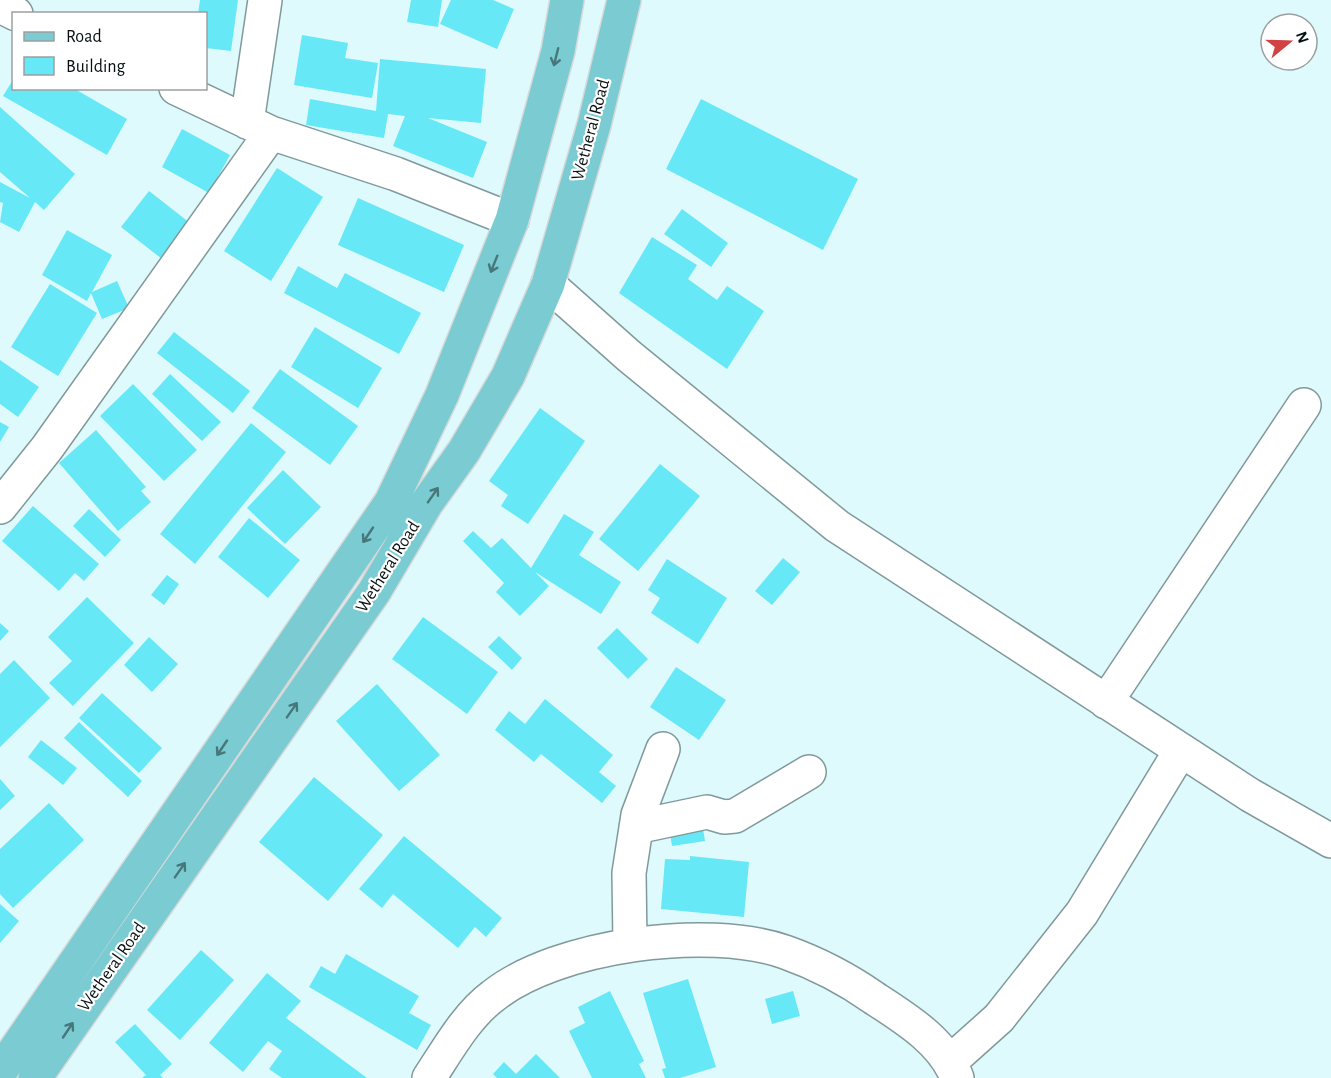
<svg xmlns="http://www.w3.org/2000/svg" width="1331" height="1078" font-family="'Alegreya Sans',sans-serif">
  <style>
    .building { fill: #66e8f6 }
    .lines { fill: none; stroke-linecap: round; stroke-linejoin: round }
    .minor-casing { stroke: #80999b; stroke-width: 36 }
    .major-casing { stroke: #d7d9d9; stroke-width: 36 }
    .minor { stroke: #fff; stroke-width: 33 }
    .major { stroke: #7bcbd2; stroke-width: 33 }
    .oneway { stroke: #47777b }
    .labels { text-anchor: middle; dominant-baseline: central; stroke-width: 4.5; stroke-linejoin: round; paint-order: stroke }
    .street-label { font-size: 18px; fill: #071011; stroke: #fff }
  </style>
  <rect width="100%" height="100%" fill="#dffafd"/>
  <path class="building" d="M200 0H238L231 51 206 48V14H198Z
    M411 0H442L438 27 407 22Z
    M451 0H493L514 9 497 49 440 24Z
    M302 35 348 43 345 58 378 63 372 98 294 85Z
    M380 59 486 69 481 123 428 118 487 142 473 178 393 146 405 116 388 114 384 138 306 125 310 99 376 111Z
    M14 78V88H73L127 119 107 155 3 96Z
    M701 99 858 179 823 250 666 169Z
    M0 107 75 174 44 210 35 202 19 232 0 222 3 203 0 202V182L30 198 0 172Z
    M182 129 230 155 209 193 162 167Z
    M277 168 323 197 271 281 224 251Z
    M149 191 190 223 162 259 121 227Z
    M358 198 464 245 444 292 338 245Z
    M682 209 728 243 711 267 664 234Z
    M67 230 112 255 92 292 117 281 129 308 102 319 91 293 87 301 42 275Z
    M652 237 697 265 688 279 717 300 727 286 764 311 727 369 619 293Z
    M298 266 337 288 345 273 421 313 399 354 284 293Z
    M50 284 97 313 58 376 11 347Z
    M315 327 382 368 358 408 291 367Z
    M174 332 250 391 233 413 157 353Z
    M0 360 39 387 18 417 0 404Z
    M280 369 358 426 330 465 252 408Z
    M170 374 221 422 202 441 152 394Z
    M133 384 197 450 164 481 100 416Z
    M540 408 585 441 528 524 501 506 508 495 489 481Z
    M0 422 9 427 0 442Z
    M251 423 286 452 195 564 160 534Z
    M96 430 146 487 141 491 151 502 118 531 59 463Z
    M660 464 700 496 638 571 599 539Z
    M283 470 321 507 285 544 247 508Z
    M33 506 99 564 84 581 75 573 59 591 2 541Z
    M89 509 121 540 105 557 73 526Z
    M564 514 594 532 579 555 621 582 601 614 535 572 549 586 520 616 496 592 504 583 463 541 473 531 491 548 502 538 531 568Z
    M249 518 300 560 268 598 218 557Z
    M783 558 800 572 772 605 755 591Z
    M667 559 727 598 698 644 651 613 660 598 648 590Z
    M167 575 179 584 164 605 151 595Z
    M87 597 134 643 73 706 49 683 72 661 48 637Z
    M423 617 498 672 467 714 392 659Z
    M0 623 9 631 0 641Z
    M617 628 648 659 628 679 597 648Z
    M499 636 522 658 512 670 488 647Z
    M149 637 178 664 152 692 124 665Z
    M14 660 50 698 0 747V674Z
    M676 667 726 700 699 740 650 707Z
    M377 684 440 755 399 791 336 721Z
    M102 693 162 748 139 773 79 718Z
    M545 699 613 755 599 772 616 786 602 803 541 754 534 762 495 730 509 711 525 724Z
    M79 722 142 781 128 797 64 738Z
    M41 740 77 768 63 785 28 757Z
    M314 777 383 835 328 901 259 842Z
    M0 779 15 796 0 810Z
    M49 803 84 840 13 908 0 894V849Z
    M703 829 705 841 672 846 670 833Z
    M404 836 502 918 486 937 475 927 458 948 393 894 382 908 359 889Z
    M690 856 749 862 744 917 661 909 665 859 690 860Z
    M0 904 19 921 0 943Z
    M201 950 234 980 180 1040 147 1010Z
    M346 954 419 996 409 1013 431 1025 417 1050 309 987 321 966 335 974Z
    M267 973 301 1001 286 1018 367 1078H282L269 1069 282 1051 268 1041 243 1072 209 1043Z
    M688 979 716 1067 680 1078H665L662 1069 666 1068 643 993Z
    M610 991 644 1061 639 1064 646 1078H592L569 1031 585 1023 578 1007Z
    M793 991 800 1016 772 1024 765 999Z
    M135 1024 172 1064 160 1075 163 1078H142L146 1075 115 1042Z
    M536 1054 560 1078H497L493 1074 504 1062 516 1074Z"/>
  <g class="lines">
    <defs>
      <path id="minor" d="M0 6 16 14
        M176 88 271 133 396 174 512 220
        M247 122 265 0
        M548 284 629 356 837 526 1250 795 1331 841
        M0 507 47 448 271 133
        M1106 702 1304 405
        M636 827 707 812 724 817 735 816 809 772
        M630 945 629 873 638 815 663 749
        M951 1061 999 1018 1082 913 1181 750
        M429 1078C447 1051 466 1016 493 996 557 945 708 925 785 952 816 963 847 979 874 998 905 1018 944 1042 957 1078"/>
      <path id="major" d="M0 1072 391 502 442 395 512 220 558 51 567 0
        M35 1078 374 592 426 504 464 451 508 376 548 284 594 125 624 0"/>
    </defs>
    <use href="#minor" class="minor-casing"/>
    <use href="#major" class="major-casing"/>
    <use href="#minor" class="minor"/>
    <use href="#major" class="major"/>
  </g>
  <defs><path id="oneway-shaft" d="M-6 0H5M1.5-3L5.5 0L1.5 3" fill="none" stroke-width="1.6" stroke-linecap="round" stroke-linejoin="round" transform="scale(1.5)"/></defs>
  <g class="oneway">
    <use href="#oneway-shaft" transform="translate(556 57) rotate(104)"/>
    <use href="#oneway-shaft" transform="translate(494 264) rotate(112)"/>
    <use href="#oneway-shaft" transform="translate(433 495) rotate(-55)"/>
    <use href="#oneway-shaft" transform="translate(368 535) rotate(124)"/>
    <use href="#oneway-shaft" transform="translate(292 710) rotate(-55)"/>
    <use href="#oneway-shaft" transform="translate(222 748) rotate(124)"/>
    <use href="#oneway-shaft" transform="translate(180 870) rotate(-55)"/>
    <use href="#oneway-shaft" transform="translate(68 1030) rotate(-56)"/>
  </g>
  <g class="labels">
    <g class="street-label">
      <text transform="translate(591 130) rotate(-75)">Wetheral Road</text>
      <text transform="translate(388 567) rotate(-58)">Wetheral Road</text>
      <text transform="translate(112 967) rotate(-55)">Wetheral Road</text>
    </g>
  </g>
  <rect x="12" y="12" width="195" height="78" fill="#ffffff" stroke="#9c9fa0" stroke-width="1.5"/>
  <rect x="24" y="32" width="30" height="9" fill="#7bcbd2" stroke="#9c9fa0" stroke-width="1.5"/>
  <text x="66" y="42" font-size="18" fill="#071011">Road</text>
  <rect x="24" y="57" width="30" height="18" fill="#66e8f6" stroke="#9c9fa0" stroke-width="1.5"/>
  <text x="66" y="72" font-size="18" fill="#071011">Building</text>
  <g transform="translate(1289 42) rotate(71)"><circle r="28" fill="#ffffff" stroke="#9c9fa0" stroke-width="1.5"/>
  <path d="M0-4.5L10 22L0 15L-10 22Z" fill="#d14242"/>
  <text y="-9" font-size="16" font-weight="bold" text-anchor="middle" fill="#071011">N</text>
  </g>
</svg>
